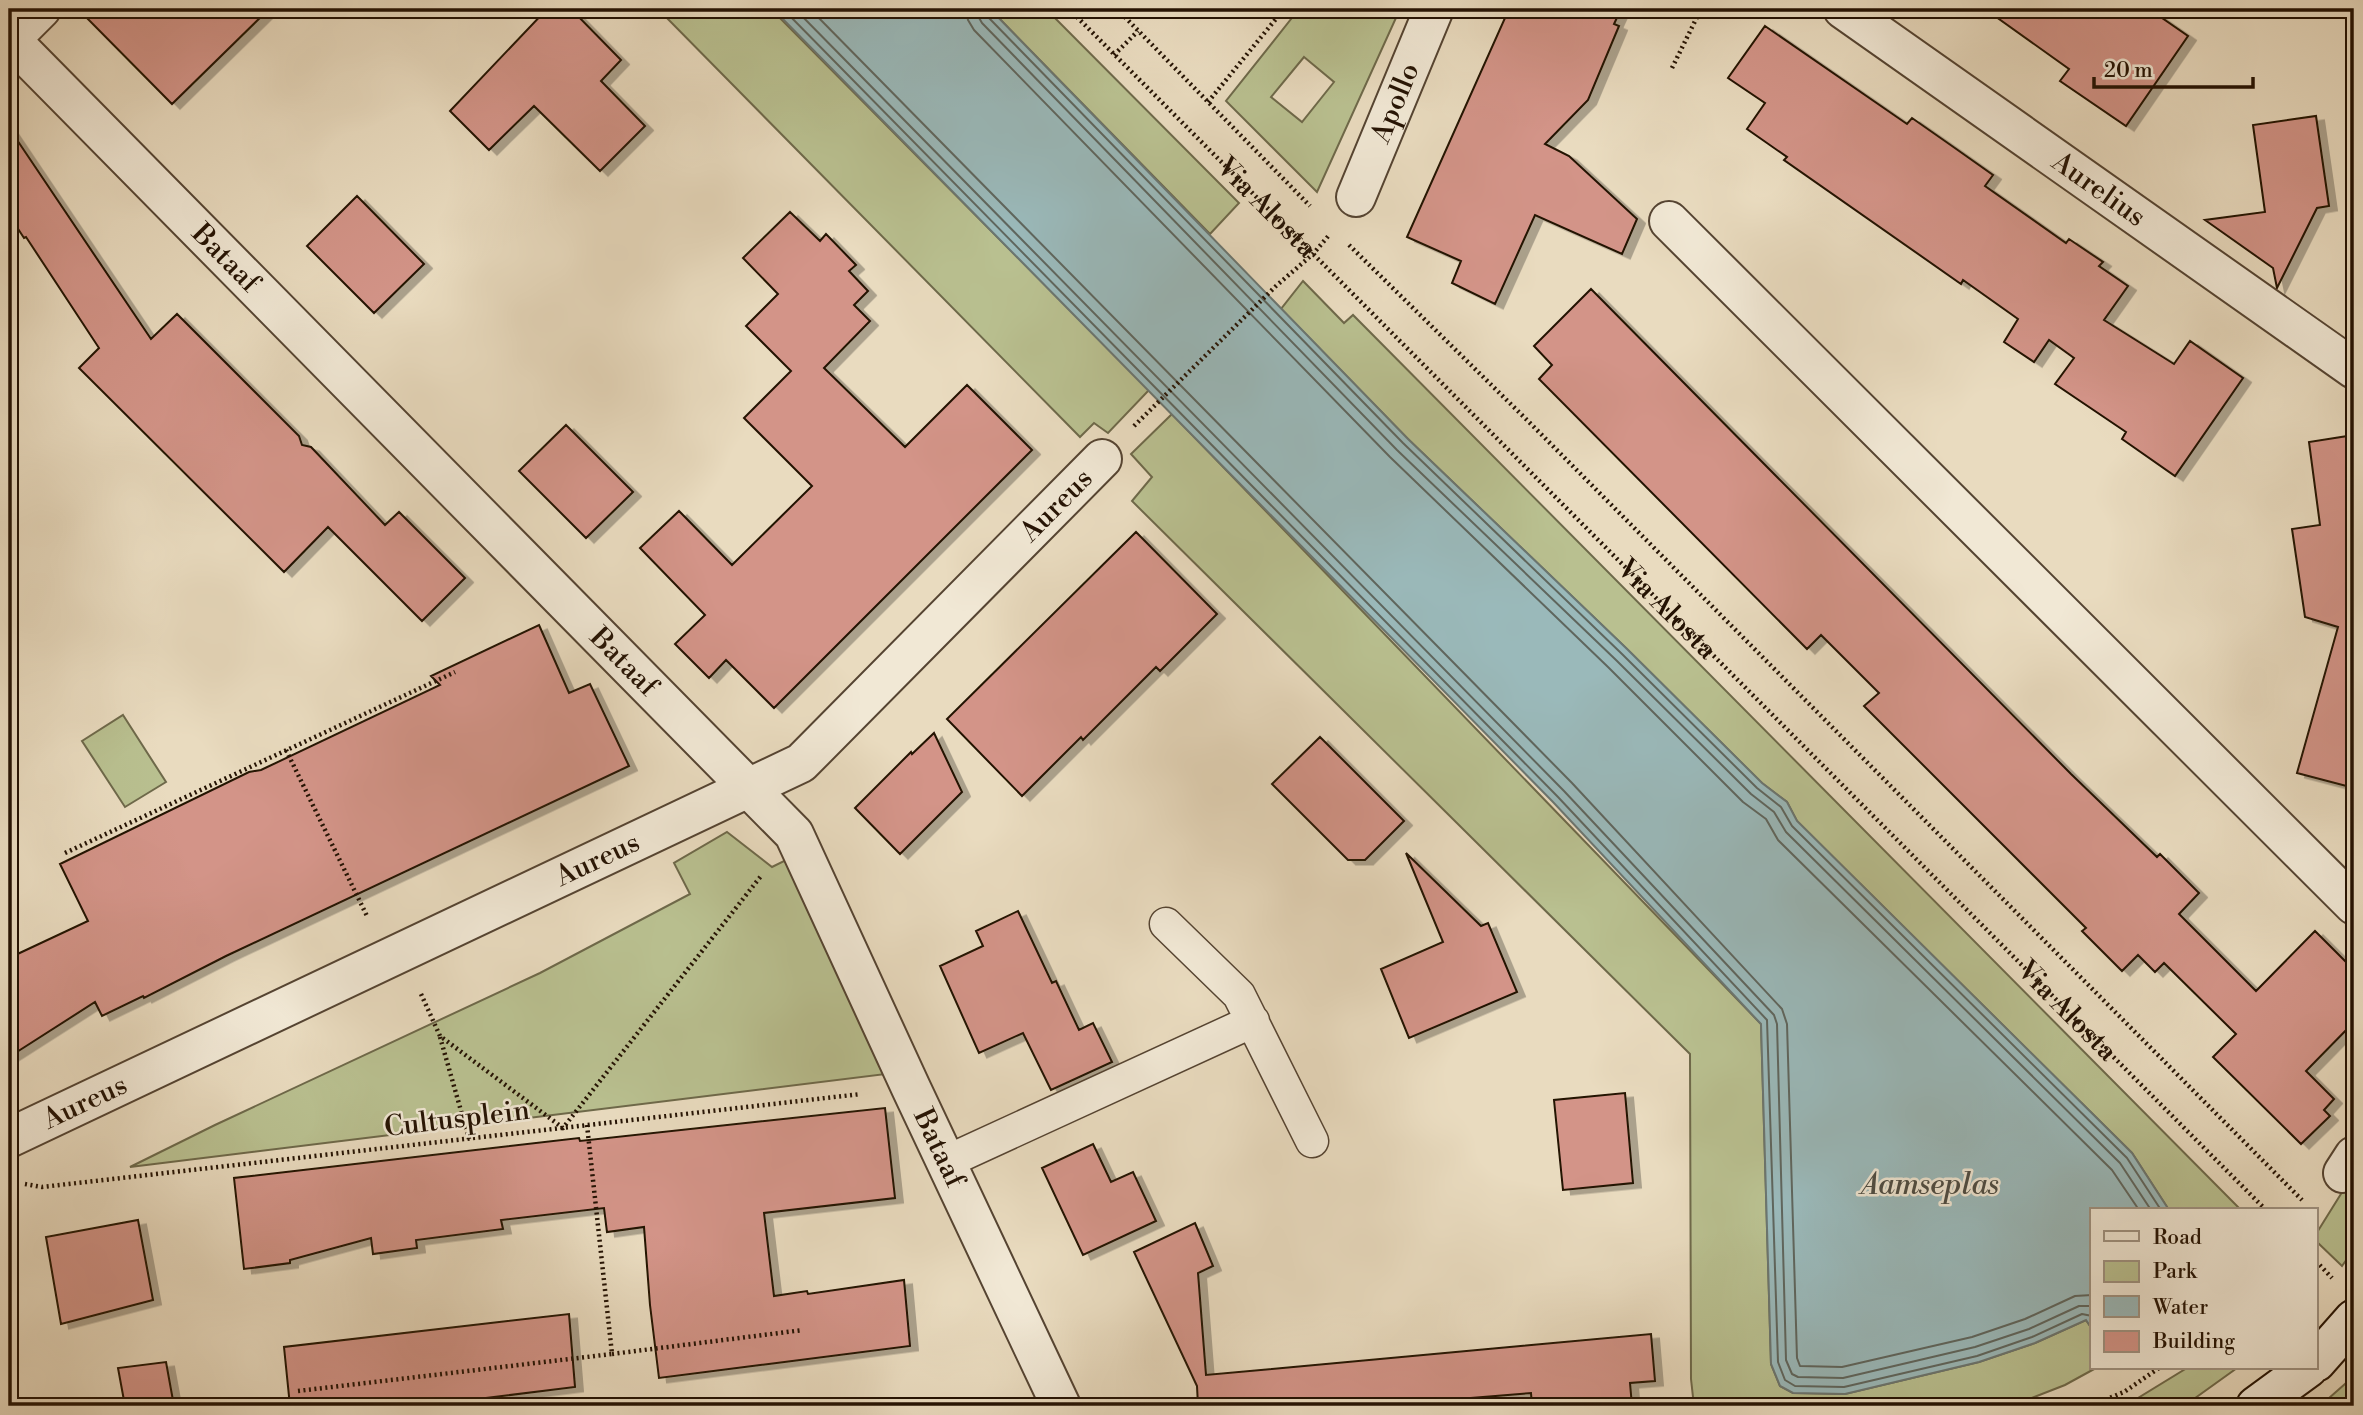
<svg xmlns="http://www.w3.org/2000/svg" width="2363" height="1415" font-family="'Libre Bodoni',serif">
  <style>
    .green { fill: #b9c090; stroke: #6e694a; stroke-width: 2; fill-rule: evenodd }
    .water { fill: #9ab9ba; stroke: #6b7671; stroke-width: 2 }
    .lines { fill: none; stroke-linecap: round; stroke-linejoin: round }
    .shore { stroke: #5f665e; stroke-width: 2 }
    .building { fill: #d39488; stroke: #241203; stroke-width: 2; filter: url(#shadow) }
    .lane-casing { stroke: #554432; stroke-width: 35 }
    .street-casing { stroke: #554432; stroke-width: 42 }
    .secondary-casing { stroke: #241203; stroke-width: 42 }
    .path { stroke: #241203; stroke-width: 4.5; stroke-dasharray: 2 3.5; stroke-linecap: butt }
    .lane { stroke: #f1e8d5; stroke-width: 32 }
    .street { stroke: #f1e8d5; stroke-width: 38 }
    .secondary { stroke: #f1e8d5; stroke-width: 38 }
    .labels { text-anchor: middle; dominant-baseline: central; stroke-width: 5; stroke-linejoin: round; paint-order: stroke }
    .street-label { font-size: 28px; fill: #241203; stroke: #f1e8d5 }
    .water-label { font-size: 30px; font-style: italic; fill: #4d4c43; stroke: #f1e8d5 }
  </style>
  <defs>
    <filter id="shadow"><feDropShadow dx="8" dy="4.5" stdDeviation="0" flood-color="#0004"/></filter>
  </defs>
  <rect width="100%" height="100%" fill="#e9dbbf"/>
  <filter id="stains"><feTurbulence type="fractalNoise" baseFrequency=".00286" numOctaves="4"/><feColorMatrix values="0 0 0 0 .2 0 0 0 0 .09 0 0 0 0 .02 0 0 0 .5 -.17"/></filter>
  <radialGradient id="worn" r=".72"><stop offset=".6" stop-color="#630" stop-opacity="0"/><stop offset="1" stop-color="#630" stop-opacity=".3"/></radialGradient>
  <path class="green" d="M658 9H771L1149 390 1108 433 1094 423 1080 437Z
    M990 9H1046L1239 203 1210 234Z
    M1299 9H1400L1317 192 1226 101ZM1304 57 1334 82 1302 122 1271 97Z
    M1303 281 1344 323 1353 315 2241 1210H2169L2132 1153 1797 821 1787 802 1762 783 1627 649 1408 439 1281 309Z
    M1172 414 1761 1024 1771 1364 1780 1386 1793 1393 1845 1394 1979 1362 2035 1343 2086 1320 2092 1329V1368H2096L2065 1385 2011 1406H1694L1691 1379 1690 1054 1132 501 1152 477 1131 454Z
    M123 715 166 782 125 807 82 741Z
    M727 832 772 867 788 859 886 1074 130 1167 215 1125 540 973 690 894 674 863Z
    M2354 1173V1249L2342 1266 2316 1241V1234Z
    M2187 1368H2237L2184 1406H2125Z
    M2354 1376V1406H2320Z"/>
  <path class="water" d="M773 9H990L1408 439 1627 649 1762 783 1787 802 1797 821 2132 1153 2169 1210H2092V1329L2086 1320 2035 1343 1979 1362 1845 1394 1793 1393 1780 1386 1771 1364 1761 1024 1553 802Z"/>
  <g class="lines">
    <path class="shore" d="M783 9 1558 797 1767 1020 1778 1362 1785 1380 1795 1386 1844 1387 1977 1356 2032 1337 2082 1314 2092 1316
      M795 9 1564 791 1774 1015 1777 1024 1786 1360 1792 1374 1798 1377 1843 1378 1975 1347 2029 1329 2079 1306H2092
      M810 9 1572 783 1782 1009 1787 1024 1797 1358 1800 1366 1842 1367 1972 1337 2025 1319 2075 1296 2092 1295
      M966 9 968 20 974 30 1390 457 1608 667 1743 802 1766 819 1778 840 2112 1170 2139 1210
      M977 9 978 16 982 23 1397 450 1616 660 1751 794 1774 812 1786 832 2120 1163 2151 1210
      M986 9 988 17 1403 443 1622 654 1757 788 1781 807 1792 826 2127 1158 2161 1210"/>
  </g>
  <path class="building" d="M78 9H269L172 104Z
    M547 9H571L621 60 601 81 645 126 600 171 534 106 489 150 450 111Z
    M1509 9H1621L1614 24 1619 26 1588 100 1545 144 1569 156 1637 219 1622 254 1535 215 1495 304 1452 283 1461 261 1407 237Z
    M1985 9H2149L2188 36 2126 126 2060 81 2069 69Z
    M1765 26 1907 124 1912 118 1952 146 1993 175 1985 186 2066 243 2069 239 2103 262 2099 266 2128 286 2104 320 2174 364 2190 341 2243 378 2175 476 2122 439 2126 432 2055 384 2074 358 2049 340 2034 362 2004 342 2018 319 1963 280 1961 284 1784 160 1787 157 1747 129 1765 103 1728 78Z
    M2316 116 2329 206 2317 208 2277 288 2273 268 2205 220 2265 212 2253 125Z
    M9 128 151 339 177 314 299 436 302 445 311 447 385 525 399 512 465 578 422 621 328 527 284 572 79 368 99 348 26 237 24 238 9 215Z
    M357 196 424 264 374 313 307 246Z
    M790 212 820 241 826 234 856 265 849 271 868 291 854 305 870 321 824 368 905 447 967 385 1032 450 774 708 726 660 709 678 675 644 705 615 640 548 679 511 732 565 812 486 744 418 791 371 746 326 778 294 743 258Z
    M1591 289 2071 774 2157 857 2160 854 2199 893 2179 914 2256 991 2315 931 2354 970V1022L2306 1071 2334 1099 2324 1110 2330 1116 2301 1144 2213 1057 2236 1034 2164 963 2155 972 2138 955 2122 971 2082 931 2086 928 1864 706 1879 693 1821 635 1807 649 1539 379 1552 365 1534 346Z
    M566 425 633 492 586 538 519 471Z
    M2354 435V582H2350L2354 611V788L2297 773 2338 627 2305 617 2292 529 2320 525 2309 442Z
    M1136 532 1217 614 1160 671 1156 667 1083 740 1081 737 1022 796 947 719Z
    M539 625 569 693 590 684 629 766 226 956 144 998 143 996 102 1016 95 1002 9 1057V958L88 921 60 864 249 772 261 770 440 685 431 676Z
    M934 733 962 792 900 854 855 808 911 752 912 754Z
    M1320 737 1404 821 1365 860H1348L1272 784Z
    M1406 853 1481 926 1488 923 1517 992 1409 1038 1381 969 1443 942Z
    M1018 911 1052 983 1056 981 1079 1030 1093 1023 1112 1062 1051 1090 1023 1033 979 1053 940 966 983 946 976 931Z
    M1625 1093 1633 1183 1563 1190 1554 1100Z
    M885 1108 895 1198 764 1213 774 1296 807 1291 808 1294 904 1280 910 1346 659 1378 650 1305 644 1227 607 1232 604 1208 501 1220 503 1229 416 1240 417 1248 373 1254 371 1238 290 1260V1263L244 1269 234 1178 579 1138 580 1141Z
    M1093 1144 1111 1182 1133 1172 1156 1221 1083 1255 1042 1168Z
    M138 1220 153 1300 61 1324 46 1237Z
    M1195 1223 1213 1266 1198 1273 1206 1375 1651 1334 1655 1381 1630 1383 1632 1406H1532L1531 1393 1447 1400 1448 1406H1198L1197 1386 1134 1252Z
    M569 1314 575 1387 421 1406H290L284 1347Z
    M166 1362 174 1406H125L118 1368Z"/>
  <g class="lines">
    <defs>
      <path id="lane" d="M1166 924 1239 995 1312 1141
        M946 1162 1253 1021"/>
      <g id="street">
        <path id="s2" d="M1843 9 2354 369"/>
        <path id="s3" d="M11 40 794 834 911 1088 1061 1406"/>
        <path d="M9 41 41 9"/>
        <path id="s4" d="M1356 197 1434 9"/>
        <path d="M1669 221 2354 905"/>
        <path id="s5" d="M9 1138 801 763 1102 459"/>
        <path d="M2343 1173 2354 1156"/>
      </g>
      <path id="secondary" d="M2316 1362 2354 1319
        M2256 1406 2308 1368"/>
    </defs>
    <use href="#lane" class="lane-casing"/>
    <use href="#street" class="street-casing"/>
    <use href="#secondary" class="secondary-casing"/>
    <g class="path">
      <path id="s1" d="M1069 9 2266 1210"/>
      <path d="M1117 9 1310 206"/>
      <path d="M1114 55 1138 31"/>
      <path d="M1672 68 1701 9"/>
      <path d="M1208 102 1284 9"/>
      <path d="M1349 245 1529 422 2302 1200"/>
      <path d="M1134 426 1276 286 1313 254 1330 234"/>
      <path d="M286 750 367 916"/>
      <path d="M65 853 455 672"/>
      <path d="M421 994 440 1036 563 1128 761 876"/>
      <path d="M440 1037 469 1139"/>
      <path d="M25 1184 42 1187 861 1094"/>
      <path d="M2316 1261 2332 1278"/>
      <path d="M612 1354 803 1330"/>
      <path d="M298 1391 612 1354 587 1125"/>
      <path d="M2090 1406 2124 1392 2159 1368"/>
    </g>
    <use href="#lane" class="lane"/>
    <use href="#street" class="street"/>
    <use href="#secondary" class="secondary"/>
  </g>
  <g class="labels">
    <g class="street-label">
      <text stroke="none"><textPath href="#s4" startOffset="102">Apollo</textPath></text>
      <text stroke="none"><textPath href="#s2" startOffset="313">Aurelius</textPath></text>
      <text stroke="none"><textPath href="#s1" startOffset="280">Via Alosta</textPath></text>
      <text stroke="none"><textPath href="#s3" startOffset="306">Bataaf</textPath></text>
      <text stroke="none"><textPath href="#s5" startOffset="1239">Aureus</textPath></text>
      <text stroke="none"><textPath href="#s1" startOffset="847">Via Alosta</textPath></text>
      <text stroke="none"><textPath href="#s3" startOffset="873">Bataaf</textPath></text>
      <text stroke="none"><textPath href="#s5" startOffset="651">Aureus</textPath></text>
      <text stroke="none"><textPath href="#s1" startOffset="1414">Via Alosta</textPath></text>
      <text stroke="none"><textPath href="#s5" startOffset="84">Aureus</textPath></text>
      <text transform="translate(457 1119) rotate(-7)">Cultusplein</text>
      <text stroke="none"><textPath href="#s3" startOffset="1461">Bataaf</textPath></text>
    </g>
    <g class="water-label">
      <text x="1930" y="1185">Aamseplas</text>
    </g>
  </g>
  <rect width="2363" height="1415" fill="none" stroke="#e9dbbf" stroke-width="35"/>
  <rect x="10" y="10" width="2342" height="1394" fill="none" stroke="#241203" stroke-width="3.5"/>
  <rect x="18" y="18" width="2328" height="1380" fill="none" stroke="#241203" stroke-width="2"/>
  <rect x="2090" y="1208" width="228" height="161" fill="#f1e8d5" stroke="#9f9281" stroke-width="2"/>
  <rect x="2104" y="1231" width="35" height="10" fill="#f1e8d5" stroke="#9f9281" stroke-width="2"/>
  <text x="2153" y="1244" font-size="21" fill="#241203">Road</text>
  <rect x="2104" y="1261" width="35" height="21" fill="#b9c090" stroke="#9f9281" stroke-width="2"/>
  <text x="2153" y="1278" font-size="21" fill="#241203">Park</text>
  <rect x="2104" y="1296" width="35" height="21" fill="#9ab9ba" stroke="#9f9281" stroke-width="2"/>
  <text x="2153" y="1314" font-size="21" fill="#241203">Water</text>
  <rect x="2104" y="1331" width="35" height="21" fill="#d39488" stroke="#9f9281" stroke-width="2"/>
  <text x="2153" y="1348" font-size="21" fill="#241203">Building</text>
  <path d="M2094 77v10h159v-10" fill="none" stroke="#241203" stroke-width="3.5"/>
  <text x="2104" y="77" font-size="21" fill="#241203" stroke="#f1e8d5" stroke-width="5" paint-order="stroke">20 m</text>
  <rect width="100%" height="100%" filter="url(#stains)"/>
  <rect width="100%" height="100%" fill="url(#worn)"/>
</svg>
